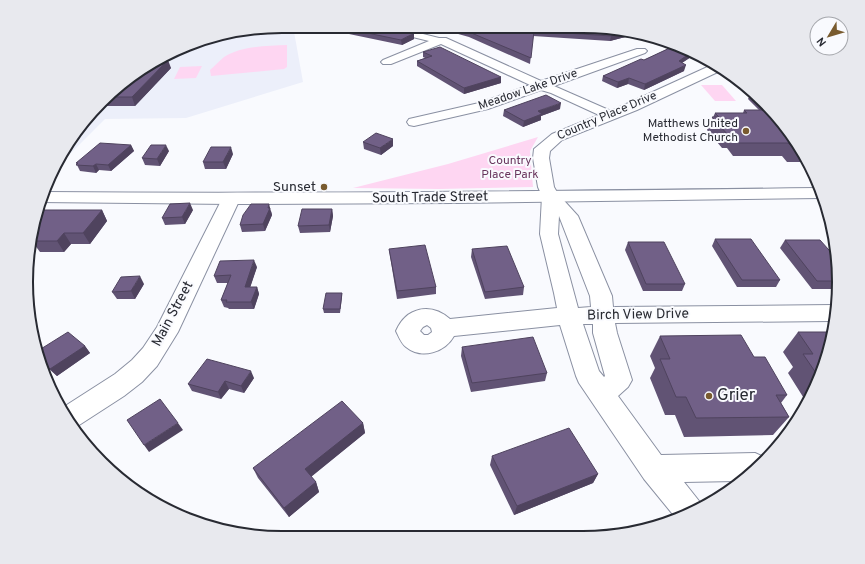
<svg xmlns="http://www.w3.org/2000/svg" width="865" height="564" font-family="Overpass,sans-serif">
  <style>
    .built { fill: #eceffa }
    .green { fill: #fed6f2 }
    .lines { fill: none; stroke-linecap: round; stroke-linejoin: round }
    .minor-casing { stroke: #8a90a2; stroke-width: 2 }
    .major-casing { stroke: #8a90a2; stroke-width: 2 }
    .minor { fill: #fff; fill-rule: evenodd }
    .major { fill: #fff; fill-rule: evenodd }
    .wall { fill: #615374 }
    .shaded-wall { fill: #4f435e }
    .building { fill: #716087; stroke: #4f435e }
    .poi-dot { fill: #795b2f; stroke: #f9fafe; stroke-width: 1.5 }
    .labels { text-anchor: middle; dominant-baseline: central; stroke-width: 4; stroke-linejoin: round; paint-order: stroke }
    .far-street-label { font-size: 12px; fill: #282a32; stroke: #f9fafe }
    .far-poi-label { font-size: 12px; fill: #282a32; stroke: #f9fafe; text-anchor: end }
    .far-park-label { font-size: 12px; fill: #69355d; stroke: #f9fafe }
    .poi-label { font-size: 14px; fill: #282a32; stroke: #f9fafe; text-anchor: end }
    .street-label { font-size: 14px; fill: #282a32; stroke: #f9fafe }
    .near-poi-label { font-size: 17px; fill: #282a32; stroke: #f9fafe; text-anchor: start }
    .rim { fill: none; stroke: #282a32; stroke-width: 2 }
  </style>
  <rect width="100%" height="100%" fill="#f9fafe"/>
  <path class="built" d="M282 26H293L303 82 186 118 105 119 57 167 79 126 140 69 200 40Z"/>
  <path class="green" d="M287 45V67L284 69 211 76 210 70C215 66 219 61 224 57 241 46 267 46 287 45Z
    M202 66 196 78 174 79 180 67Z
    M701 85H722L736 101H715Z
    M538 137 530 151 533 187 439 189 353 188 448 164Z"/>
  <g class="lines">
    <defs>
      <path id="minor" d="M379 27H395L439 38H446L541 81 637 49H645L647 51 645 53 554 86 611 111 714 64 722 70 637 110 562 140 550 151 549 158 554 187 558 194 578 216 612 296 613 307 833 305 831 321 615 323 617 333 632 380 628 387 618 396 661 455 755 453 766 458 736 481 684 482 703 506 696 512 675 517 644 479 579 383 576 376 560 325 454 336C445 352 422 360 406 347 401 343 399 337 396 331 406 307 431 302 450 319L557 308 554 293 540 234 542 196 538 187 533 158 534 149 552 134 599 115 551 93 541 90 488 109 414 126 409 125 407 122 409 119 479 103 530 85 441 44 391 64H383L381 62 383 60 429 41 380 29ZM559 216 590 296 591 307 578 308 558 234ZM583 324H593V333L605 376 604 377 599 371ZM427 325 431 328 432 332 428 335H424L420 331 423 327Z
        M231 194 237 195 240 199 178 332 157 366 142 382 124 396 73 429 69 424 62 408 115 374 132 360 143 348 157 327 222 199 225 195Z"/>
      <path id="major" d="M818 188 820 198H819L454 203 231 204 39 202 44 192C302 194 560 191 818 188Z"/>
    </defs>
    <use href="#minor" class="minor-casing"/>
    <use href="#major" class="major-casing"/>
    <use href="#minor" class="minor"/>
    <use href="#major" class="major"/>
  </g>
  <path class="wall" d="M433 27 617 28 697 53 682 63 684 71 644 90 628 84 617 88 602 81 603 76 644 60 672 47 646 38H630L629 36 610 41 533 36 530 64 469 37Z
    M348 29 414 39 402 45 349 34Z
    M423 52 501 77V83L464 94 417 66V61L425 58 423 57Z
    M161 59 160 60 171 68 135 106H100L140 69Z
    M752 90 807 162H787L782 156H733L727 148H722L707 130 715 113H743L744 110H759L748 99Z
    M560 109 541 116V120L523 127 503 116 504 110Z
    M363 142 393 146 381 155 364 149Z
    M131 145 134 151 111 171 99 170 96 173 80 171 76 163Z
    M169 151 160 166 145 165 142 158Z
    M233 154 226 169H205L203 162Z
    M38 208 43 210H102L107 221 90 244H71L64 252H40L34 244H31Z
    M332 209 333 216 330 232 300 233 298 226Z
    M193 210 185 224 165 225 162 218Z
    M271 211 272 215 265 231 242 232 240 225Z
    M715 239 780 280 776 287H737L712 246Z
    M785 240 838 265 835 289H812L780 248Z
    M628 242 685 284 682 291H643L625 250Z
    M389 249 436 287V294L397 299 390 256Z
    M472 249 524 287 523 295 485 299 471 257Z
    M257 267 250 287H257L259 294 254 309H229L228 308 224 307 221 300 228 283H217L214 276Z
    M144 284 135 299H117L112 292Z
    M342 293V297L340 313H324L323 309Z
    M798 332 825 364 805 400 788 373 793 367 783 352Z
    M660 336 754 357 787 395 781 403 789 417 773 435 684 437 675 415H665L650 378 655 368 650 356Z
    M85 346 90 353 57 376 41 362 36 352Z
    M462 347 547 373 545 381 471 392 461 356Z
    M254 378 244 393 229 389 221 399 192 391 188 384Z
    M363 423 365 433 311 477 316 482 319 492 289 517 258 478 253 468Z
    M492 456 598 474 593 483 514 515 490 465Z"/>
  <path class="shaded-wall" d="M627 31 630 32 629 36 610 41 611 36Z
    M414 33V39L402 45 401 40Z
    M693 51 697 53 677 66 679 61Z
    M168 60 171 68 135 106 132 97Z
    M686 65 684 71 644 90 645 84Z
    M501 77V83L464 94V88Z
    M629 78 628 84 617 88 618 82Z
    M561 103 560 109 541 116V120L523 127 524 121 538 111Z
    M393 139V146L381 155 380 148Z
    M131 145 134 151 111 171 108 165Z
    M166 145 169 151 160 166 157 159Z
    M231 147 233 154 226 169 223 162Z
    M96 164 99 170 96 173 93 166Z
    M190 203 193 210 185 224 182 217Z
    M269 204 272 215 265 231 263 224Z
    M332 209 333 216 330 232 329 225Z
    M102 210 107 221 90 244 83 233Z
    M64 233 71 244 64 252 57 241Z
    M254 260 257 267 248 294 245 287Z
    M140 276 144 284 135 299 131 291Z
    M257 287 259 294 254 309 251 302Z
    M85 346 90 353 57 376 50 369Z
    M251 371 254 378 244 393 241 386Z
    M225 381 229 389 221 399 218 392Z
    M178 423 183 430 149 452 144 445Z
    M363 423 365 433 308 479 305 469Z
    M598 474 593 483 514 515 517 506Z
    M316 482 319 492 289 517 284 508Z"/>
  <path class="building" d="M353 26 386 27 414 33 401 40 348 29Z
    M452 27 617 28 627 31 611 36 534 31 531 58 469 32Z
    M674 46 693 51 679 61 686 65 645 84 629 78 618 82 603 76 641 59 644 60Z
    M440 47 501 77 464 88 417 61 432 56 423 52Z
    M159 60H168L132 97H110L140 69Z
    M546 95 561 103 538 111 542 114 524 121 504 110Z
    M744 110H768L797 149H794L788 143H739L732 135H728L712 117H719L715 113H747Z
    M376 133 393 139 380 148 363 142Z
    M100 143 131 145 108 165 96 164 93 166 76 165 78 163H76Z
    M151 145H166L157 159 142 158Z
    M211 147H231L223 162H203Z
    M190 203 182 217 162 218 170 204Z
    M251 204H269L268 208H270L263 224 240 225 243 215Z
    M38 208H42L40 210H102L83 233H64L57 241H32L39 233H33Z
    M302 209H332L329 225 298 226Z
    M715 239H751L780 280H742Z
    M785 240H820L837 259 838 265 836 281H817Z
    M628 242H664L685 284H646Z
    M425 245 436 287 397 291 389 249Z
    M507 246 524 287 485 292 472 249Z
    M254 260 245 287H257L251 302H226L227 300H221L231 275 214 276 220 261Z
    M140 276 131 291 112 292 121 277Z
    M326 293H342L340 309H323Z
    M68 332 85 346 50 369 40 359 36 352Z
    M798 332H830L825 364 818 376 803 354H813Z
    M741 335 754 357H765L787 395H776L789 417 696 418 686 397H676L660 359H670L660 336Z
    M533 337 547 373 472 383 462 347Z
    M207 359 251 371 241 386 225 381 218 392 188 384Z
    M160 399 178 423 144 445 127 420Z
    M342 401 363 423 305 469 316 482 284 508 253 468Z
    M569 428 598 474 517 506 492 456Z"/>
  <g class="poi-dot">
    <circle cx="746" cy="131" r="4"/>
    <circle cx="324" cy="187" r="4"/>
    <circle cx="709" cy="396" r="4"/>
  </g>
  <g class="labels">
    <g class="far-street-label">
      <text transform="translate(528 90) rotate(-19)">Meadow Lake Drive</text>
      <text transform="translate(607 116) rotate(-23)">Country Place Drive</text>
    </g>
    <g class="far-poi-label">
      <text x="738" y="124">Matthews United<tspan x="738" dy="14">Methodist Church</tspan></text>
    </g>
    <g class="far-park-label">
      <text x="510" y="161">Country<tspan x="510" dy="14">Place Park</tspan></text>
    </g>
    <g class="poi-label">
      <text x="316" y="187">Sunset</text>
    </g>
    <g class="street-label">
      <text transform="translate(430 198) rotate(-1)">South Trade Street</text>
      <text transform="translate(173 314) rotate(-62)">Main Street</text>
      <text transform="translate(638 315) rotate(-1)">Birch View Drive</text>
    </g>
    <g class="near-poi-label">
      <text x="717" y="396">Grier</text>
    </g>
  </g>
  <path d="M0 0H865V564H0ZM282 33H583A249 249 0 0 1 832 282V282A249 249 0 0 1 583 531H282A249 249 0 0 1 33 282V282A249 249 0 0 1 282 33Z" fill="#e8e9ee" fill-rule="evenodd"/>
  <path class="rim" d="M282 33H583A249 249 0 0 1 832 282V282A249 249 0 0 1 583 531H282A249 249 0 0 1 33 282V282A249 249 0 0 1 282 33Z"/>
  <g transform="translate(829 36) rotate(232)"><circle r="19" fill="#f9fafe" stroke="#a5a7ac"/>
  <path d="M0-3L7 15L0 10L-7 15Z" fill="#795b2f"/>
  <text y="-6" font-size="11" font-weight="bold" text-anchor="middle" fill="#282a32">N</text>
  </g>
</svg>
